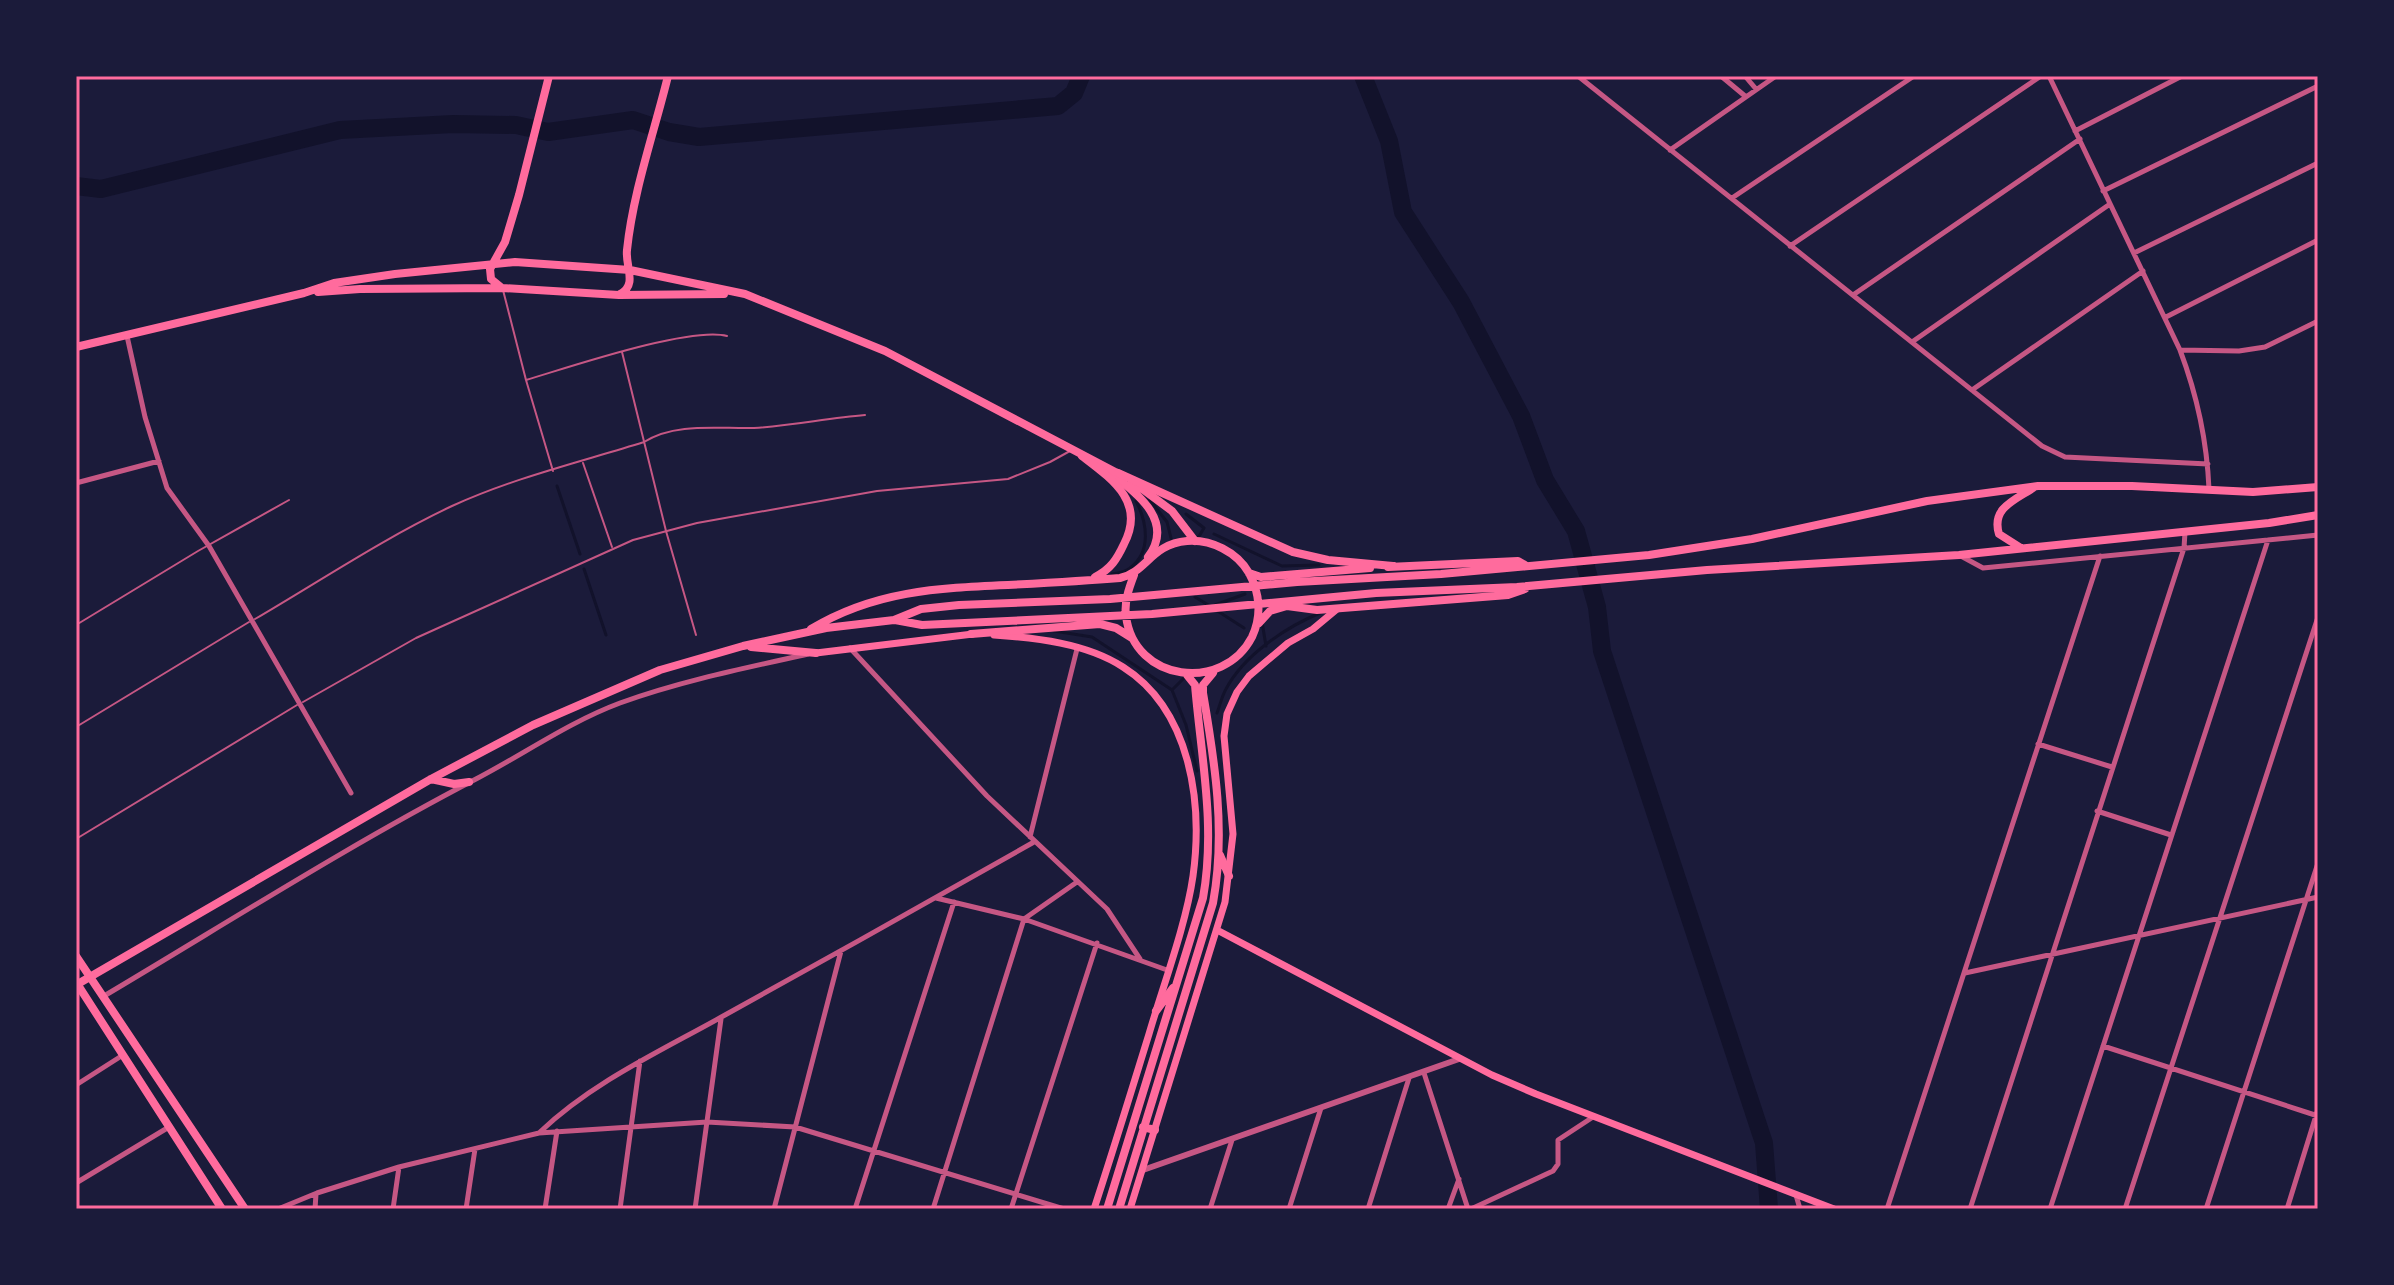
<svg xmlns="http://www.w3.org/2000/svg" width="2394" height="1285" font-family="Montserrat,sans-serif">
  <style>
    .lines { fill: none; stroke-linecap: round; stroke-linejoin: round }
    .stream { stroke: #12122b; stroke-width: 3 }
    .river { stroke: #12122b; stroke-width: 18 }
    .service { stroke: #c65784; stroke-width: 2 }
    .minor { stroke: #c65784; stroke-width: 5 }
    .tertiary { stroke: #c65784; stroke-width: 6 }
    .secondary { stroke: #ff6b9d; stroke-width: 7 }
    .primary { stroke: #ff6b9d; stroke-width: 8 }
    .trunk { stroke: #ff6b9d; stroke-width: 8 }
    .neatline { fill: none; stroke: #ff6b9d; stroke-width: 3 }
  </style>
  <rect width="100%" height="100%" fill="#1b1b3a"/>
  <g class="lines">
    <path class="stream" d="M557 486 580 554
      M1150 500 1167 522 1172 542
      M1186 514 1204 528 1198 538
      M1214 534 1282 566 1319 565
      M584 569 606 635
      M1112 574C1118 573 1126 572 1130 568 1152 552 1147 522 1136 501
      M1195 597 1210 606
      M1215 605 1245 594
      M1216 610 1244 628
      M1262 622 1266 646
      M1054 631 1092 637 1172 690 1186 725 1197 771
      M1173 689 1187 675
      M1217 713C1220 705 1222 696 1226 689 1244 655 1286 627 1320 613"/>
    <path class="river" d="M1363 76 1389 141 1403 212 1461 302 1521 416 1545 480 1576 531 1597 607 1602 651 1764 1143 1769 1209
      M76 186 101 189 340 130 453 124 516 125 548 132 633 120 669 132 699 137 1058 106 1074 93 1081 76"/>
    <path class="service" d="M503 290 526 380 553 471
      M622 352 666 531 696 635
      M526 380C567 368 690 326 727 336
      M583 463 612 547
      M255 619C320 581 384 538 452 506 513 478 580 462 644 442 675 422 719 429 754 428 790 426 828 418 865 415
      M76 625 198 551 289 500
      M303 702 416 638 633 540 697 523 877 491 1008 479 1050 462 1070 451
      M76 727 249 622
      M76 839 297 705"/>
    <path class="minor" d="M1578 76 2042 446 2065 457 2208 464
      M1721 76 1745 96
      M1745 76 1756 89
      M2049 76 2180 350C2197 395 2207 442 2209 489
      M2075 131 2182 76
      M1670 150 1776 76
      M2103 191 2318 86
      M1732 198 1914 76
      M1790 246 2041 76
      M2134 253 2318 163
      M1853 295 2080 139
      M2166 317 2318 240
      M127 336 145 417 167 488 209 546 351 793
      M1912 342 2110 204
      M2180 350 2239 351 2265 347 2318 321
      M1972 390 2143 271
      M76 483 159 461
      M1959 555 1983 568 2318 535
      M850 648 987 796 1107 909 1140 959
      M2038 744 2112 767
      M2097 811 2171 835
      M1030 837 1077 649
      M936 898 1024 919 1167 970
      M1965 973 2318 897
      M104 996C227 923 349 845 476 779 524 754 569 722 620 703 681 681 745 668 808 654
      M2103 1046 2318 1116
      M1424 1073 1468 1209
      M76 1085 123 1055
      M540 1132C594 1081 661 1051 725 1015 828 958 932 900 1034 842
      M76 1183 169 1127
      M1796 1195 1800 1209
      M278 1209 317 1193 399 1167 539 1133 707 1122 795 1127 1064 1209
      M315 1209 316 1194
      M393 1209 399 1167
      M466 1209 475 1149
      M545 1209 557 1131
      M620 1209 640 1061
      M695 1209 721 1019
      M774 1209 841 951
      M855 1209 954 902
      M933 1209 1024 919 1077 882
      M1011 1209 1097 943
      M1210 1209 1232 1140
      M1289 1209 1321 1108
      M1368 1209 1409 1078
      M1448 1209 1459 1179
      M1471 1209 1553 1171 1558 1164V1140L1593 1117
      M1887 1209 2100 556
      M1970 1209 2184 548 2185 532
      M2050 1209 2268 540
      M2125 1209 2318 617
      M2206 1209 2318 863
      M2287 1209 2318 1109"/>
    <path class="tertiary" d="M1143 1170 1459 1059"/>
    <path class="secondary" d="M994 635C1036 638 1086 643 1123 667 1191 710 1203 803 1193 876 1186 925 1163 986 1149 1034 1131 1092 1113 1151 1094 1209
      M816 653 973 634
      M1217 930 1492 1075 1536 1094 1834 1209
      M1130 1209 1225 902 1233 834 1224 736 1227 714 1237 692 1249 676 1288 643 1313 629 1337 609"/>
    <path class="primary" d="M502 288 491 279 490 269 505 242 519 195 549 76
      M318 292 360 289 502 288 619 295 724 294
      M620 294C638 285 625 266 627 250 633 192 654 133 668 76
      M76 347 304 293 334 283 395 274 515 262 630 270 745 294 885 351 1121 475
      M1113 475C1140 495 1174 523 1148 557
      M1133 482 1172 511 1195 541
      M76 956 245 1209
      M76 982 222 1209"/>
    <path class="trunk" d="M1082 456C1112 479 1146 502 1124 544 1117 559 1111 569 1095 577
      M1118 473 1293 552 1328 560 1393 566
      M2021 548 1999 534C1991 508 2015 500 2033 488
      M1388 567 1518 561 1525 565
      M1249 573 1261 577 1370 568
      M895 620 922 625 1152 614 1376 593 1517 587 1707 570 1959 555 2269 523 2318 515
      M1259 623 1270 611 1287 606 1317 610 1508 595 1525 589
      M811 629C874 591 937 588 1008 585 1046 583 1083 581 1120 578 1147 572 1151 544 1187 541 1211 539 1237 552 1249 573 1260 593 1262 616 1252 637 1223 693 1134 682 1126 616 1124 602 1129 588 1134 575
      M971 634 1100 624 1116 628 1132 638
      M751 647 816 653
      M431 779 454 784 469 782
      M1220 855 1229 876
      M76 985 431 779 533 725 660 670 743 646 826 628 894 620 921 609 959 605 1110 599 1297 582 1441 574 1649 555 1752 539 1927 501 2038 486H2132L2253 492 2318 487
      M1156 1011 1173 988
      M1143 1127 1155 1130
      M1107 1209 1203 898C1216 826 1201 757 1195 685L1187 675
      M1119 1209 1213 903C1226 832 1215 763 1203 693V685L1213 673"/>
  </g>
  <rect width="2394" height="1285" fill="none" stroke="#1b1b3a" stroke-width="156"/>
  <rect x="78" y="78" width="2238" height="1129" class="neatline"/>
</svg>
